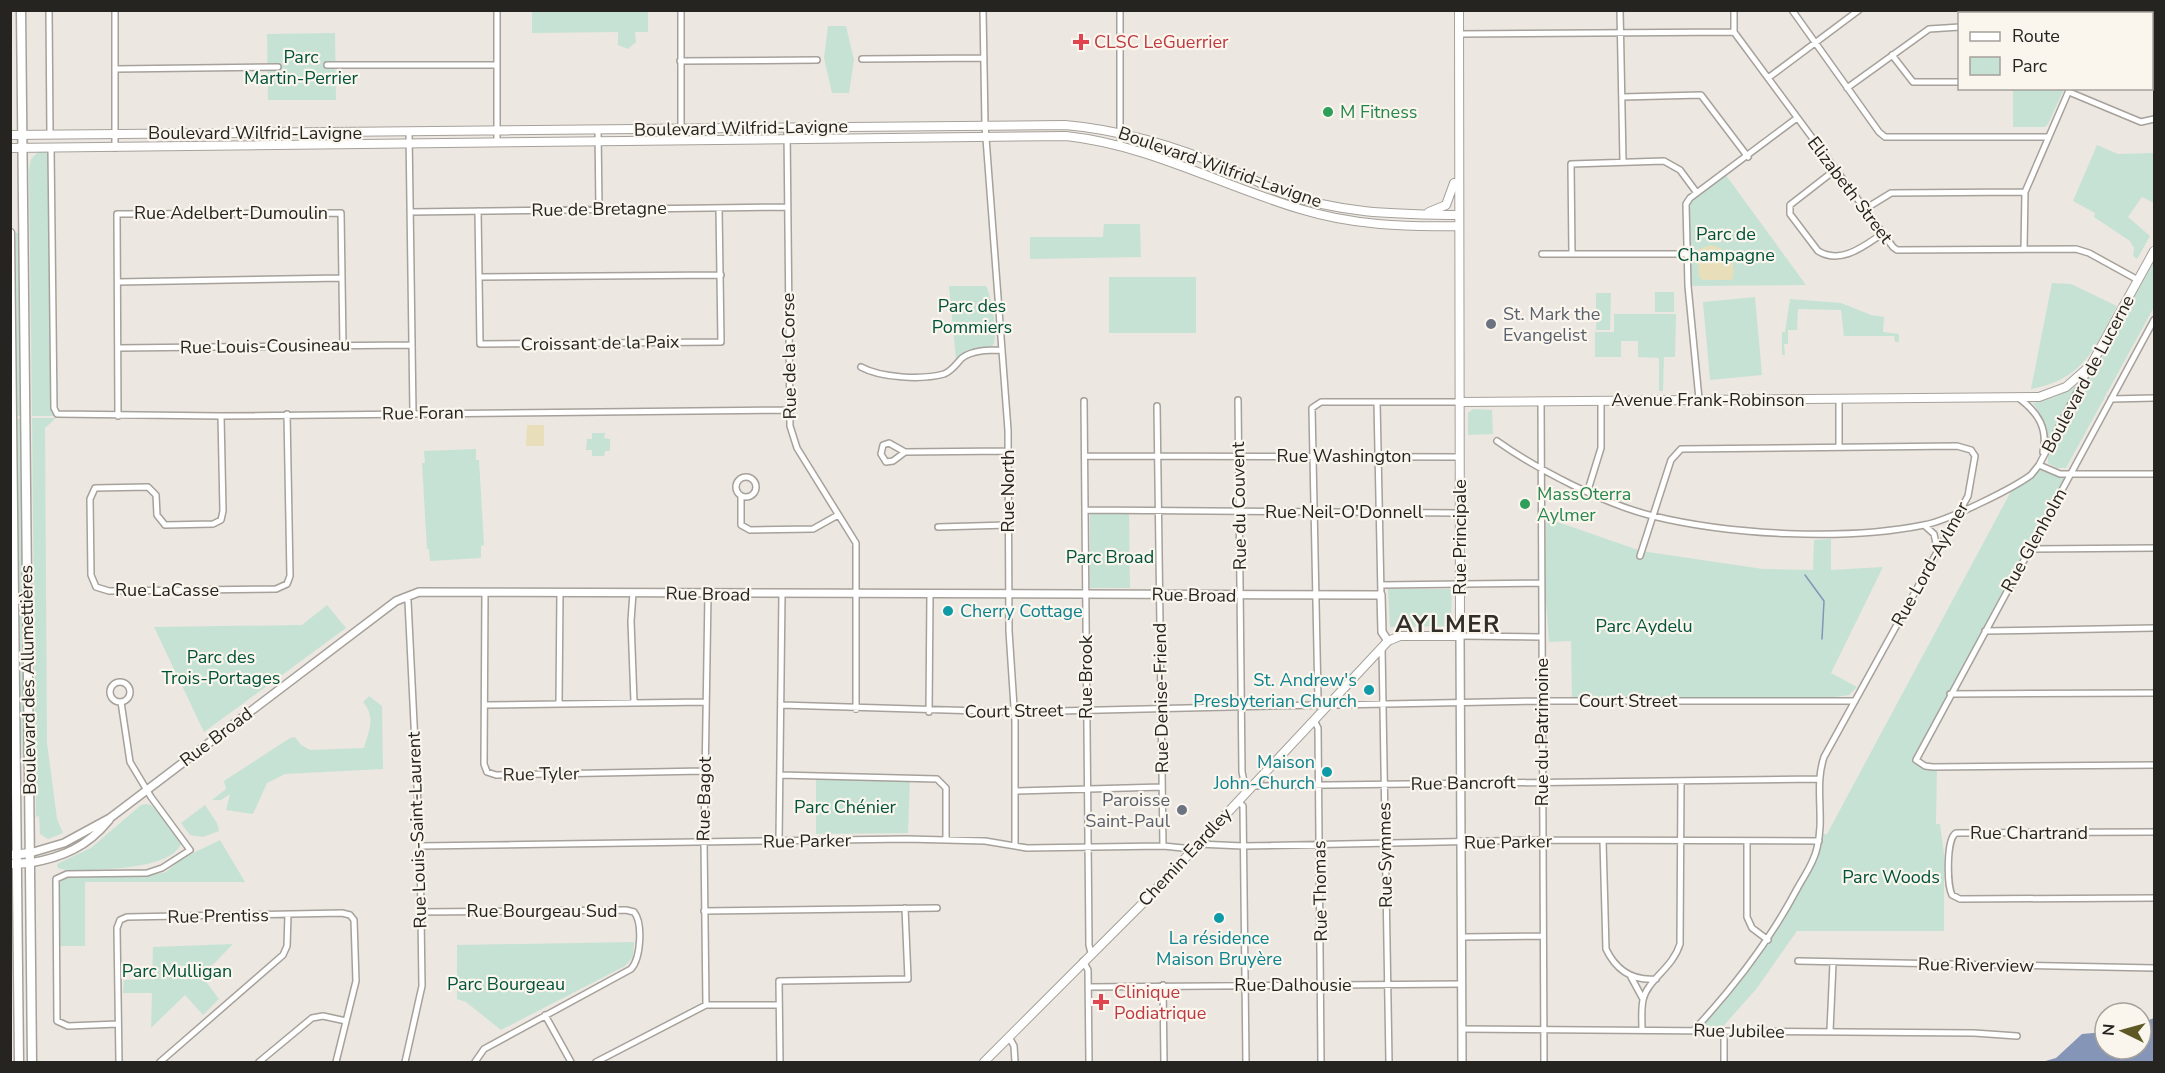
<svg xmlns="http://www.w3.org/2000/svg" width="2165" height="1073" font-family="'Nunito Sans',sans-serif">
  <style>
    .green { fill: #c6e2d4 }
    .sand { fill: #e8dfba }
    .water { fill: #8495b7 }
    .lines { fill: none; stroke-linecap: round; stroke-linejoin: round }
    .stream { stroke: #8495b7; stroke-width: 1.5 }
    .minor-casing { stroke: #a6a19a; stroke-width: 8 }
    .tertiary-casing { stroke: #a6a19a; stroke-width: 10 }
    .secondary-casing { stroke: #a6a19a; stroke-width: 10 }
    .trunk-casing { stroke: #a6a19a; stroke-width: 11 }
    .minor { stroke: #fff; stroke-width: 5 }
    .tertiary { stroke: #fff; stroke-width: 7 }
    .secondary { stroke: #fff; stroke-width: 8 }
    .trunk { stroke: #fff; stroke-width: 8 }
    .health-dot { fill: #e0444e; stroke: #faf5ed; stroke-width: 2 }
    .leisure-dot { fill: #2e9e5b; stroke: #faf5ed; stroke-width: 2 }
    .worship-dot { fill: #6b7280; stroke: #faf5ed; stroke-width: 2 }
    .culture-dot { fill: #0f9aa8; stroke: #faf5ed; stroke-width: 2 }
    .labels { text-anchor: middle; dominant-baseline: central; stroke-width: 4.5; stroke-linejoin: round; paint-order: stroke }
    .health-label { font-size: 18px; fill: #be3a42; stroke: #faf5ed; text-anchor: start }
    .park-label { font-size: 18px; fill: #00533a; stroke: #faf5ed }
    .leisure-label { font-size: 18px; fill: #27864d; stroke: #faf5ed; text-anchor: start }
    .street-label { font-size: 18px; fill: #262421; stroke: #faf5ed }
    .worship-label { font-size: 18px; fill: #5b616d; stroke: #faf5ed; text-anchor: start }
    .culture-label { font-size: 18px; fill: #0d838f; stroke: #faf5ed; text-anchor: end }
    .district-label { font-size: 24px; font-weight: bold; letter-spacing: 1.5px; fill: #322e29; stroke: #faf5ed }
  </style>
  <rect width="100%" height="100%" fill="#ece7e0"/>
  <path class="green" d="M532 11H648V32H635L636 42 628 49 618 45V32L532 33Z
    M828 26H846L854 60 849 93H832L824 58Z
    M335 33 336 100H268L267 34Z
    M2013 89V88L2064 89 2048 124 2045 127H2013Z
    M2097 145 2118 154 2154 153V203L2142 197 2128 217 2150 236 2137 259 2133 256 2134 248 2130 241 2094 217 2095 213 2073 201Z
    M39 151 47 152 49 156 51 407 54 416H32L29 170 31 159Z
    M1725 174 1806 285 1688 286 1687 201Z
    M1104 224H1140L1141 257 1030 259V237H1103Z
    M16 233H18L22 416H17Z
    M2154 253V307L2066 468H2057L2048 463V456L2088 371Z
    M1109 277H1196V333H1109Z
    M2052 283 2071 284 2117 306C2095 348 2083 380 2031 389Z
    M949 286H986C992 296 999 339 992 347L967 350 956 360Z
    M1655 292H1674V312H1655Z
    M1596 293H1611L1610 330H1596Z
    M1755 297 1762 375 1710 380 1703 302Z
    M1790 299 1841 303 1871 315 1884 317 1883 332 1899 334V342H1895L1894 336H1844L1841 310 1798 309 1797 330H1788V344H1784L1785 355H1782V332H1785Z
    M1614 314H1676L1675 357H1664L1663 391H1659V358L1638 357V341H1621V357H1595V332H1614Z
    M2074 386 2076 388 2049 439C2041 429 2042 414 2033 403L2055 397Z
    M1473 409 1492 410 1493 434 1468 435V413Z
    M32 418H56L45 428 47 743 57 819 63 833 48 839 40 834 39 816 36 817Z
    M17 419H22L26 768H23L20 722Z
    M592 433H605L604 438 610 439V451H605L604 456H592V450H586L587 439H592Z
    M476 449V460H479L484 545 481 546V558L430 561 429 549H427L422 463H425L424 451Z
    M2039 465 2055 472 2071 474 1916 760 1920 764 1937 767 1936 824H1940L1944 854V931H1797L1757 988 1719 1031 1694 1030 1743 975 1812 863 1820 834H1827L2015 484 2026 478Z
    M1090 510H1129L1130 588H1090Z
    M1546 518 1641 551 1763 569 1813 570 1814 540 1831 539V570L1883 567 1831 673 1857 687 1849 695 1835 697 1572 699 1571 641 1549 642 1545 589Z
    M1388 589H1452L1451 626 1390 627Z
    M327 605 346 628 204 732 154 627 302 625Z
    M369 696 382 706 383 769 285 774 267 783 253 814 226 810 230 794 221 800H212L226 789 224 781 290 738 295 737 301 745 310 750 364 748C369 731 376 717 363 702Z
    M816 778 910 780 908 833 816 834Z
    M146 804 151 805 179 835 181 844C169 871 95 869 69 871L58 868 57 864 91 848 141 805Z
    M205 805 217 823 219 831 203 837 190 835 181 823Z
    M220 840 245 882H85V946H58V883L63 877H144L166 872 181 859Z
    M634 942 633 957 625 966 501 1030 466 1002 457 999V945Z
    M233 944 202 976 219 999 203 1015 185 995 151 1028 152 993H123L124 980 152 979 153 947Z"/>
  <path class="sand" d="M1711 245C1729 249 1737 262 1732 280H1703L1699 276 1697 250Z
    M527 425H544V446H526Z"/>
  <path class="water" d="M2154 1018V1062H2042L2056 1058 2082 1034 2105 1032V1049H2141V1023Z"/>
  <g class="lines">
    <path class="stream" d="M1805 575 1824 601 1822 639"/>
    <defs>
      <path id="minor" d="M49 10 50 134
        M115 10V148
        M497 10V143
        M681 10V141
        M983 10 985 125 1008 430 1009 631 1015 722V846
        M1120 10V145
        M1620 10 1623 161
        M1734 10V32L1893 247 1897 250 2076 249 2089 253 2138 280
        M1792 10 1879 132 1885 137H2048
        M2100 10V14
        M2042 14 2043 10
        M1459 34 1734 32
        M1892 55 1913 82H1960
        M862 59 984 58
        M680 61 817 60
        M327 65H497
        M115 69 278 67
        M1768 78 1859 10
        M1847 88 1929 29 1960 27
        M2069 92 2141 122 2154 119
        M1622 97 1701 95 1748 157
        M787 128 790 426 797 448 856 543V709
        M598 129 599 209
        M409 132 413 413
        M51 148 54 408 57 414 221 416 789 410
        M1835 170 1790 205V214L1818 251C1841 265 1864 246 1882 234
        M1865 209 1891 193 2025 192
        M478 211 480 344 721 342 719 208
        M410 212 787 207
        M2024 249 2025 192 2070 88
        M1542 254H1687
        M1572 254 1571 164 1664 161 1680 170 1697 193
        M479 277 721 275
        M118 282 342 278
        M2154 320 1916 760 1925 766 1933 767 2154 765
        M118 348 412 345
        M861 367C881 378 922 380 944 374 952 371 956 364 962 358 972 350 989 350 1002 350
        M1699 399 1688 286 1686 204 1690 198 1797 118
        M2020 399C2038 413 2048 428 2043 452
        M2111 399 2154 398
        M1238 400 1242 772 1246 791
        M1839 400V447
        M1084 401 1089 945 1091 953
        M1541 401 1544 1062
        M1377 402 1381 595
        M1157 406 1163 846
        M118 416 117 214 341 213 343 345
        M221 416 223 511 221 520 213 524 165 525 157 515 156 495 148 487 95 488 90 499 91 575 96 587 109 591 276 589 287 584 290 576 287 414
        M1497 441C1538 470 1604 504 1653 516 1731 535 1845 541 1924 525 1947 521 2012 489 2031 475L2039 465 2089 369
        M905 452 893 461 886 462 881 454 883 445 889 443 905 452 1008 451
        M1085 456 1459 457
        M2039 465 2060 474H2154
        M736 487a10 10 0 1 1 20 0a10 10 0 1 1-20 0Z
        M1588 490 1601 448V401
        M741 496V525L750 530 813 529 838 515
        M1085 510 1459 513
        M1924 525 1934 534 1937 548
        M938 527 1008 525
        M2029 549 2154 548
        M1640 556 1671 460 1681 449 1957 446 1971 450 1975 456 1968 496 1824 757C1814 786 1825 818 1817 848 1814 863 1804 876 1797 889 1769 942 1735 986 1694 1030
        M1381 585 1542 583
        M485 592 484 764 487 772 496 775 704 771
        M633 593 631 621 634 702
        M404 597 408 601 420 846 422 986 405 1062
        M1985 631 2154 628
        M1460 636 1541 637
        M1382 647 1389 1062
        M110 692a10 10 0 1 1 20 0a10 10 0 1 1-20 0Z
        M1950 694 2154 693
        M559 703 560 592
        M1330 703 1336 705 1543 701H1855
        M485 705 706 702
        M781 705 1013 712 1318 705
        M1320 706 1318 699 1312 408 1321 402H1459
        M929 712 930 594
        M1314 720 1318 728 1321 1062
        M780 775 937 779 946 788V839
        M1251 786 1819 779
        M1015 791 1162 787
        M1238 801 1243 806 1246 1062
        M2154 832 1956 833C1946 839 1947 885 1952 895L1960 899 2154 898
        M779 841 782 594
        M1603 841 1606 949C1616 970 1632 981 1656 979
        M1747 841V917L1752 928 1768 940
        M1198 844 1243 846 1542 840 1819 841
        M420 846 907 839 985 841 1027 848 1163 846 1193 849
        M704 911 937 908
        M421 912 626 910 634 912C643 923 641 958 631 969L484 1049 475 1062
        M1463 937 1542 936
        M1083 961 1088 970 1089 1062
        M1798 961 2154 968
        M1631 977 1643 999
        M1163 985 1164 1062
        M1089 987 1462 984
        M706 1005 704 842 708 594
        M545 1015 571 1062
        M118 1024 68 1026 57 1021 56 879 67 874 147 873 162 868 190 850 151 797 130 762 121 702
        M1462 1029 1974 1033 2017 1036
        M1642 1030C1642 1020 1641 1010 1643 1000 1647 980 1673 968 1680 944L1681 781
        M1724 1031V1062
        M1830 1031 1833 963
        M1009 1037 1014 1046 1015 1062
        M119 1062 117 928 120 920 127 917 342 913 350 915 354 920 356 981 336 1062
        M160 1062 283 955 287 946 288 915
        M259 1062 312 1018 323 1016 346 1021
        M596 1062 706 1005H778
        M780 1062 779 981 908 979 905 908"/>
      <path id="tertiary" d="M1460 636 1462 1062
        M30 853 64 843 110 818 396 601 419 592 1381 595 1382 632 1388 641
        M30 863C63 857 87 847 109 820"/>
      <path id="secondary" d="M10 135 1065 125C1124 130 1178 147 1232 170 1249 177 1265 186 1282 193 1343 214 1395 214 1457 215
        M10 148 1066 136C1149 145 1220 185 1300 209 1352 225 1403 227 1457 226
        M1429 212 1446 205 1454 183
        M1459 402 2039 397 2066 387 2091 365 2154 251
        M10 855 30 853
        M10 864 30 863
        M984 1062 1146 900 1388 641 1400 636H1460L1459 10"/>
      <path id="trunk" d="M21 10 32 1062
        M10 233 19 1062"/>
    </defs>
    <use href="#minor" class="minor-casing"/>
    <use href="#tertiary" class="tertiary-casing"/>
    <use href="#secondary" class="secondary-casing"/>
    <use href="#trunk" class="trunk-casing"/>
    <use href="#minor" class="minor"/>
    <use href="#tertiary" class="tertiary"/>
    <use href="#secondary" class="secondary"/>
    <use href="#trunk" class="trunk"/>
  </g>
  <g class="health-dot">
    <path d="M1078 33h6v6h6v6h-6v6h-6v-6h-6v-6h6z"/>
    <path d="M1098 993h6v6h6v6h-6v6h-6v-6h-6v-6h6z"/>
  </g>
  <g class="leisure-dot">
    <circle cx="1328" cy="112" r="6"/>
    <circle cx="1525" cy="504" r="6"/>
  </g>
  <g class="worship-dot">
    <circle cx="1491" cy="324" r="6"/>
    <circle cx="1182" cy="810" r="6"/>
  </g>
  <g class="culture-dot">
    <circle cx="948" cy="611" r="6"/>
    <circle cx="1369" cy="690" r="6"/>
    <circle cx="1327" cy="772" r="6"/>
    <circle cx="1219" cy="918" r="6"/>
  </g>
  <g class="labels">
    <g class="health-label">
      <text x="1094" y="42">CLSC LeGuerrier</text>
      <text x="1114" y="992">Clinique<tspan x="1114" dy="21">Podiatrique</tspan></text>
    </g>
    <g class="park-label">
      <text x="301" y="57">Parc<tspan x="301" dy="21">Martin-Perrier</tspan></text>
      <text x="1726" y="234">Parc de<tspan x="1726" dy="21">Champagne</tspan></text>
      <text x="972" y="306">Parc des<tspan x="972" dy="21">Pommiers</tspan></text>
      <text x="1110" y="557">Parc Broad</text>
      <text x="1644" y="626">Parc Aydelu</text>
      <text x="221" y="657">Parc des<tspan x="221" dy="21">Trois-Portages</tspan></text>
      <text x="845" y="807">Parc Chénier</text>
      <text x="1891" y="877">Parc Woods</text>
      <text x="177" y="971">Parc Mulligan</text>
      <text x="506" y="984">Parc Bourgeau</text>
    </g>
    <g class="leisure-label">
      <text x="1340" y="112">M Fitness</text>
      <text x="1537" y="494">MassOterra<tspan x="1537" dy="21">Aylmer</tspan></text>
    </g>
    <g class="street-label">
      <text transform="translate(741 128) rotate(-1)">Boulevard Wilfrid-Lavigne</text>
      <text x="255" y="133">Boulevard Wilfrid-Lavigne</text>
      <text transform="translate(1220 167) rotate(19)">Boulevard Wilfrid-Lavigne</text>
      <text transform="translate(1850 190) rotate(53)">Elizabeth Street</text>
      <text transform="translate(599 209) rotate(-1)">Rue de Bretagne</text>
      <text x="231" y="213">Rue Adelbert-Dumoulin</text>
      <text transform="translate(600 343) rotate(-1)">Croissant de la Paix</text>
      <text transform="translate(265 346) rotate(-1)">Rue Louis-Cousineau</text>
      <text transform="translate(789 356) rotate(-91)">Rue de la Corse</text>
      <text transform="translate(2088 374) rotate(-62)">Boulevard de Lucerne</text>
      <text x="1708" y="400">Avenue Frank-Robinson</text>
      <text transform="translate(423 413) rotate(-1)">Rue Foran</text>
      <text x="1344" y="456">Rue Washington</text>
      <text transform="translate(1008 491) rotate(-90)">Rue North</text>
      <text transform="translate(1239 506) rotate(-91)">Rue du Couvent</text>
      <text x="1344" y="512">Rue Neil-O'Donnell</text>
      <text transform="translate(1460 537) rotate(-90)">Rue Principale</text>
      <text transform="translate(2034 540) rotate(-61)">Rue Glenholm</text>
      <text transform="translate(1930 564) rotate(-61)">Rue Lord-Aylmer</text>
      <text x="167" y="590">Rue LaCasse</text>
      <text transform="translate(708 594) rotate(1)">Rue Broad</text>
      <text transform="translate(1194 595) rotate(1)">Rue Broad</text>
      <text transform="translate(1086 677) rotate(-90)">Rue Brook</text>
      <text transform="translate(28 680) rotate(-91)">Boulevard des Allumettières</text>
      <text transform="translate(1161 698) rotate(-91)">Rue Denise-Friend</text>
      <text x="1628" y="701">Court Street</text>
      <text transform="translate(1014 711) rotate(-1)">Court Street</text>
      <text transform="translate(1542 732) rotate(-90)">Rue du Patrimoine</text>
      <text transform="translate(216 737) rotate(-37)">Rue Broad</text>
      <text transform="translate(541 774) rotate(-1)">Rue Tyler</text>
      <text transform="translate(1463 783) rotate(-1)">Rue Bancroft</text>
      <text transform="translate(704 799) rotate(-89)">Rue Bagot</text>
      <text transform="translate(417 830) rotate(-92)">Rue Louis-Saint-Laurent</text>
      <text x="2029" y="833">Rue Chartrand</text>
      <text transform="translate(807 841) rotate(-1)">Rue Parker</text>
      <text transform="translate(1508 842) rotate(-1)">Rue Parker</text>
      <text transform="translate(1385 855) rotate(-91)">Rue Symmes</text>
      <text transform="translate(1185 857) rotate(-47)">Chemin Eardley</text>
      <text transform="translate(1320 891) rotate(-91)">Rue Thomas</text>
      <text x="542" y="911">Rue Bourgeau Sud</text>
      <text transform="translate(218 916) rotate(-1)">Rue Prentiss</text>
      <text transform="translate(1976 965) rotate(1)">Rue Riverview</text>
      <text x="1293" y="985">Rue Dalhousie</text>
      <text transform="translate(1739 1031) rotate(1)">Rue Jubilee</text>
    </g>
    <g class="worship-label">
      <text x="1503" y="314">St. Mark the<tspan x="1503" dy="21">Evangelist</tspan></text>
      <text x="1170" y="800" text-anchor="end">Paroisse<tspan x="1170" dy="21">Saint-Paul</tspan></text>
    </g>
    <g class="culture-label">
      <text x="960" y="611" text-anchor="start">Cherry Cottage</text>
      <text x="1357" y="680">St. Andrew's<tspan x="1357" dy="21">Presbyterian Church</tspan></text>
      <text x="1315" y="762">Maison<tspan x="1315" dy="21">John-Church</tspan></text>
      <text x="1219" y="938" text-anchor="middle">La résidence<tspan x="1219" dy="21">Maison Bruyère</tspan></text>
    </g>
    <g class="district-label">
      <text x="1448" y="624">AYLMER</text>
    </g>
  </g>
  <rect width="2165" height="1073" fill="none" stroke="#262421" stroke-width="24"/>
  <rect x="1958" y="12" width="195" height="78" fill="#faf5ed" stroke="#a5a19b" stroke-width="1.5"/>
  <rect x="1970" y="32" width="30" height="9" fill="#ffffff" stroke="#a5a19b" stroke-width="1.5"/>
  <text x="2012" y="42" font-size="18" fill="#262421">Route</text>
  <rect x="1970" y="57" width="30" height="18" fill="#c6e2d4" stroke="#a5a19b" stroke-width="1.5"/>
  <text x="2012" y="72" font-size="18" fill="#262421">Parc</text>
  <g transform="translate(2123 1031) rotate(275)"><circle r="28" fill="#faf5ed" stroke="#a5a19b" stroke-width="1.5"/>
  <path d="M0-4.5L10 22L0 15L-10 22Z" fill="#5d5824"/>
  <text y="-9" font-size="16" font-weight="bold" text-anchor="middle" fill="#262421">N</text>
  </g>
</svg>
